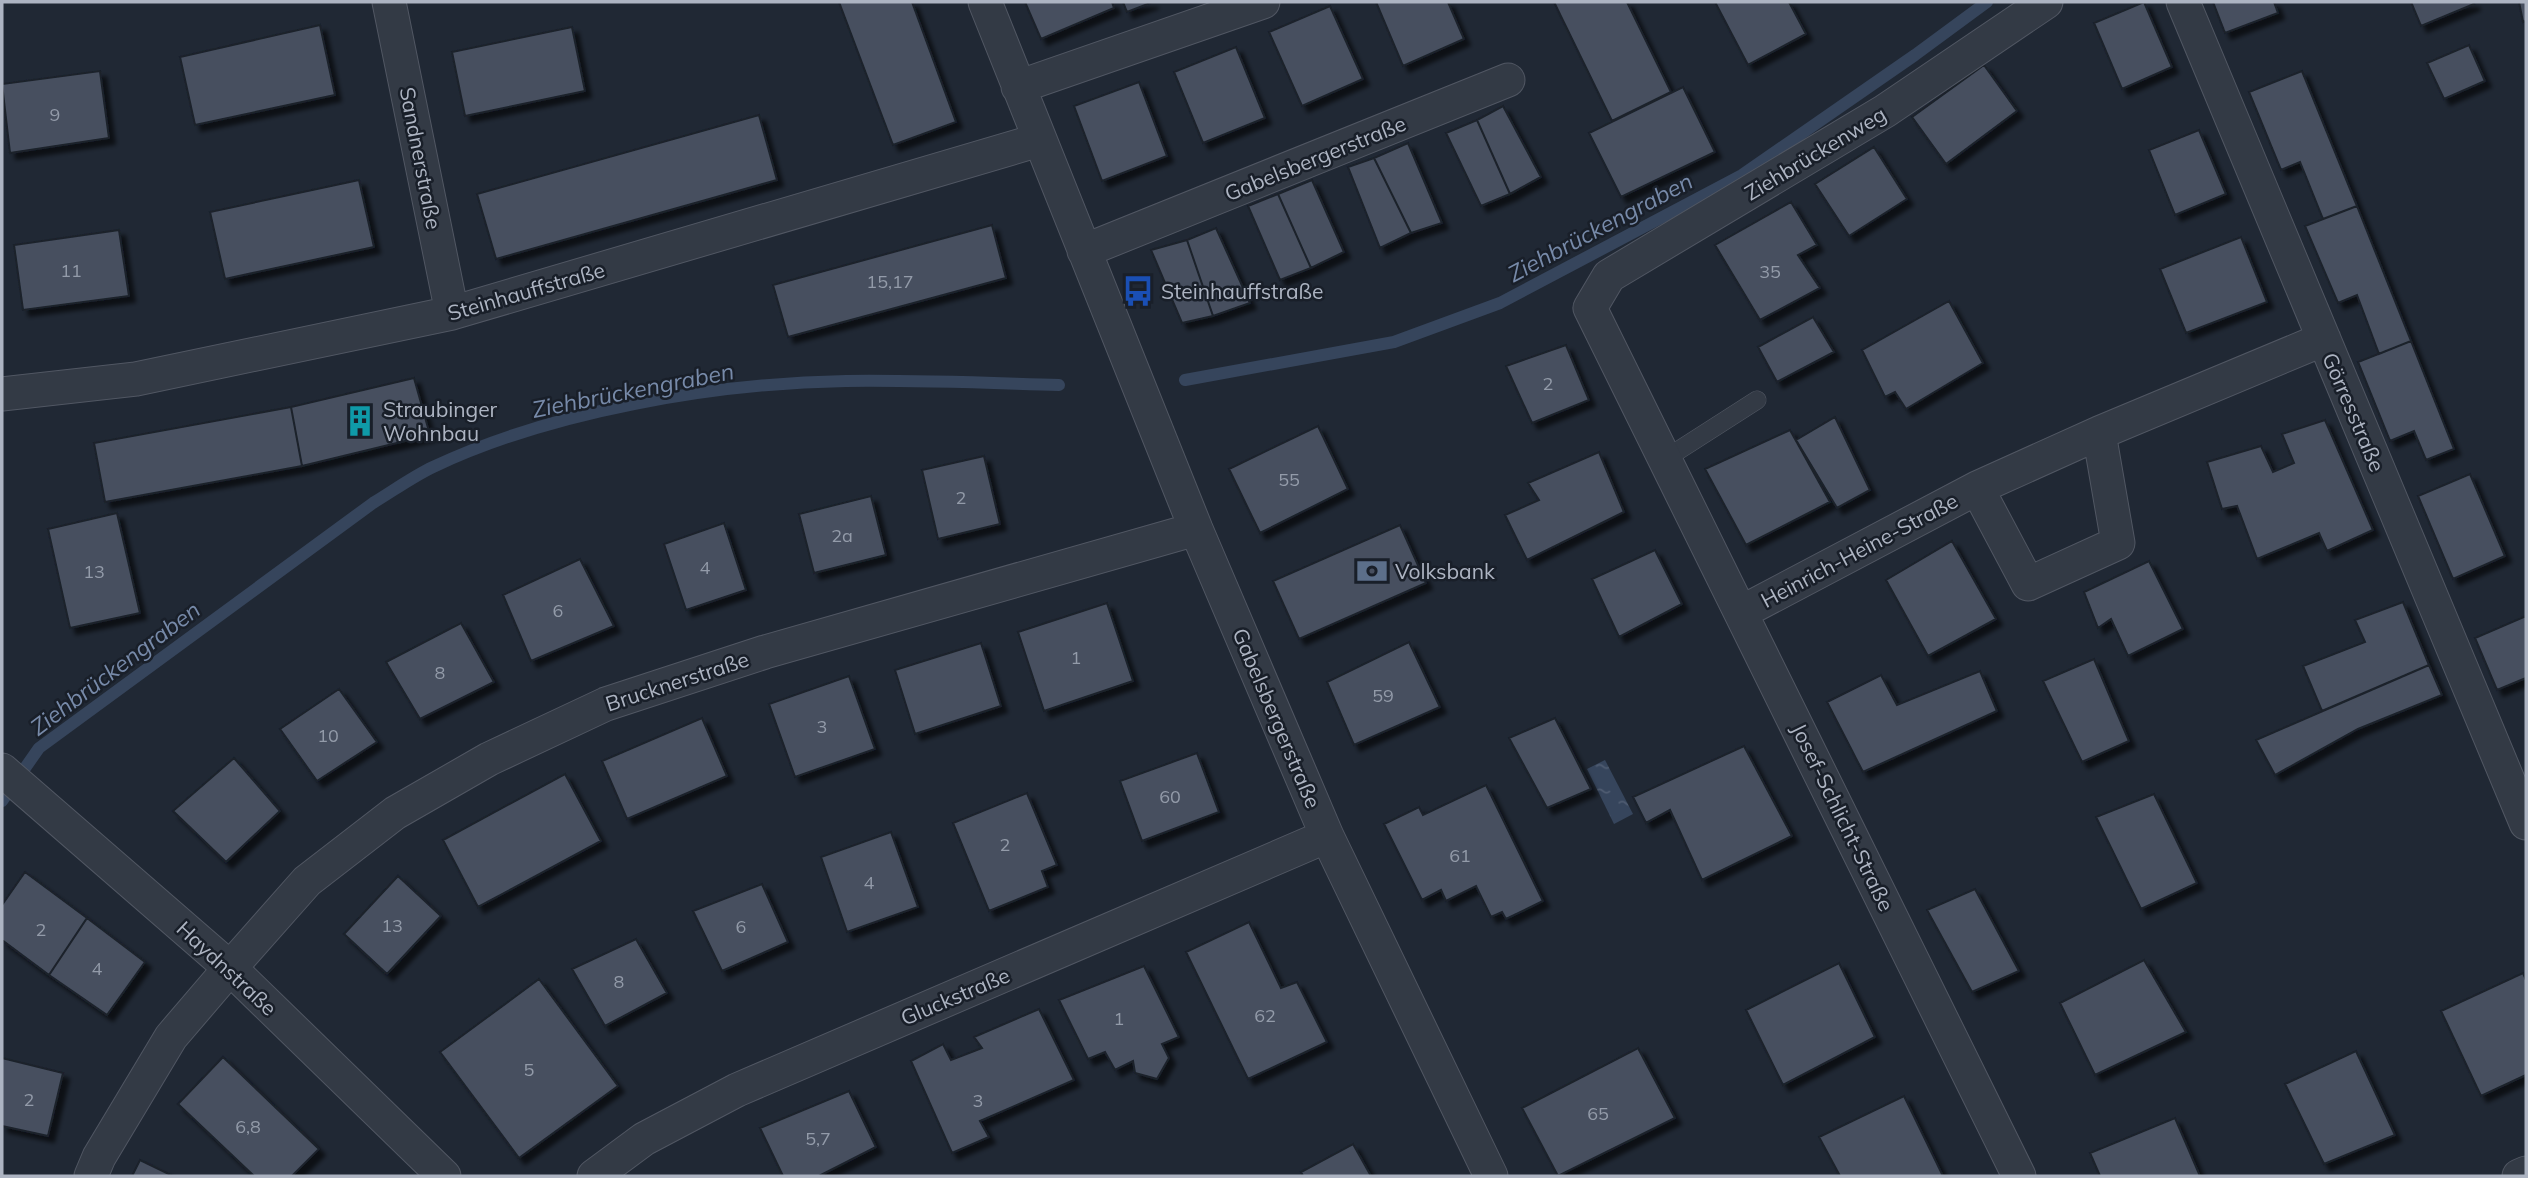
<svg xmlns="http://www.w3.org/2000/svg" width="2528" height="1178" font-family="Mulish,sans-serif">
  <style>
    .water { fill: url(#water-ripples) }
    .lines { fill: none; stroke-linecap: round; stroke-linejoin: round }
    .stream { stroke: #36455c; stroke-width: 12 }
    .building { fill: #464f5e; stroke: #1b212b; stroke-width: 2; filter: url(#shadow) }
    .service-casing { stroke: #515763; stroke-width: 19 }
    .minor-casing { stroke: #515763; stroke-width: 35 }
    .service { stroke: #333a45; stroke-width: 18 }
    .minor { stroke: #333a45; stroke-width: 33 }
    .labels { text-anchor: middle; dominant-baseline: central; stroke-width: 5; stroke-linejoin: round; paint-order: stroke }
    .number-label { font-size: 18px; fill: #939ba9 }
    .street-label { font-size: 21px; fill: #adb4c2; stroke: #191f29 }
    .poi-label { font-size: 21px; fill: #adb4c2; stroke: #191f29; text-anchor: start }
    .water-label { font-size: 23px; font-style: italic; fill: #778aa9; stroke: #191f29 }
  </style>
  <defs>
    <pattern id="water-ripples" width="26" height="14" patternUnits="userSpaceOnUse" patternTransform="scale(1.75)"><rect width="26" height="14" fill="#36455c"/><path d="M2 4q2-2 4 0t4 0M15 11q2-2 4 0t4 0" fill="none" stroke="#505d72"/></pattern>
    <filter id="shadow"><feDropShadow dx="6" dy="6" stdDeviation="2" flood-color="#0009"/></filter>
  </defs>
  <rect width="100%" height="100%" fill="#202834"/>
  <path class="water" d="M1605 760 1633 814 1614 824 1587 769Z"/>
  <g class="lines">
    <path class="stream" d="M1185 380 1394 342 1500 303 1742 175 1915 55 1987 2
      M2 801 39 748 373 503C393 491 412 477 433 467 551 411 716 383 846 381 917 380 988 383 1059 385"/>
  </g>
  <path class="building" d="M839 2H912L956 122 893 145Z
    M1025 2H1112L1114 8 1041 39Z
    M1123 2H1153L1127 12Z
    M1376 2H1448L1464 39 1403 66Z
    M1554 2H1627L1671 92 1612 121Z
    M1715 2H1789L1806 34 1748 65Z
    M2144 2 2172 67 2122 89 2094 23Z
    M2213 2H2274L2278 13 2225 33Z
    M2411 2H2473L2474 4 2421 26Z
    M2519 2H2526V21L2523 22Z
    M1330 6 1363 79 1302 106 1269 32Z
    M320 25 335 95 195 125 180 57Z
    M572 27 585 91 465 116 452 52Z
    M2469 45 2485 81 2444 99 2427 63Z
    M1236 47 1265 118 1203 143 1174 72Z
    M1984 65 2017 111 1946 164 1912 117Z
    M100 71 109 138 10 153 2 84Z
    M2302 71 2357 206 2323 219 2300 162 2281 170 2249 92Z
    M1139 82 1167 156 1102 181 1074 106Z
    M1683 87 1715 152 1621 197 1589 133Z
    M1503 106 1541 177 1510 194 1477 120Z
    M759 115 777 180 496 259 477 194Z
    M1477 120 1510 194 1481 206 1446 133Z
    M2199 130 2226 194 2175 215 2149 150Z
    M1408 143 1442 223 1411 233 1374 158Z
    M1874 147 1907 199 1849 236 1815 184Z
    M1374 158 1411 233 1380 248 1348 167Z
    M359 180 374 247 225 279 210 212Z
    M1312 180 1344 252 1311 268 1278 194Z
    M1278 194 1311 268 1280 280 1248 206Z
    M1791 202 1817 245 1798 255 1820 288 1760 320 1715 245Z
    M2357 206 2411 341 2379 354 2357 295 2338 303 2305 226Z
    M992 225 1006 278 788 337 773 285Z
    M1216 228 1250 303 1213 316 1187 240Z
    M119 230 129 296 23 310 14 245Z
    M2241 237 2267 302 2186 333 2160 269Z
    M1187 240 1213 316 1182 323 1151 250Z
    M1949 301 1983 363 1906 409 1895 392 1885 397 1862 350Z
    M1813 317 1834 352 1777 382 1758 347Z
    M2411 341 2454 449 2426 460 2414 431 2390 441 2358 362Z
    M1566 345 1589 400 1532 423 1506 366Z
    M414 378 430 435 302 466 291 407Z
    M291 407 302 466 105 502 94 443Z
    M1835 417 1870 490 1837 508 1796 440Z
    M2325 420 2373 530 2327 551 2319 533 2257 559 2237 506 2222 509 2207 462 2261 446 2273 472 2294 463 2282 434Z
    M1318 426 1348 489 1260 533 1229 469Z
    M1790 430 1830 502 1746 545 1705 469Z
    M1599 452 1624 512 1527 560 1505 515 1539 500 1528 483Z
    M984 456 1000 524 938 539 922 470Z
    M2470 474 2505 556 2453 579 2418 496Z
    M871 496 886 555 814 573 799 514Z
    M117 513 140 613 70 628 48 529Z
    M724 523 746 590 686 610 664 544Z
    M1400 525 1426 583 1299 639 1273 581Z
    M1952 541 1996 619 1928 656 1886 580Z
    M1655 550 1682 604 1619 637 1592 579Z
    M580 559 614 626 531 661 503 595Z
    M2149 561 2183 629 2128 656 2111 619 2098 628 2084 592Z
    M2403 602 2429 665 2322 711 2303 666 2365 642 2355 620Z
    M1107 603 1133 681 1044 711 1018 632Z
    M2526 616V678L2497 690 2475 638Z
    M461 623 494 682 420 719 386 662Z
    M1409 642 1440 707 1354 745 1327 682Z
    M981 643 1001 706 915 734 895 670Z
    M2094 659 2129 741 2082 762 2043 681Z
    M2429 665 2442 695 2358 729 2275 775 2256 740Z
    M1980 671 1997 711 1863 772 1827 702 1881 675 1897 705Z
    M849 676 875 749 795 777 769 704Z
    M339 689 377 742 317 781 280 729Z
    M702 718 727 776 627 819 602 761Z
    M1555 718 1591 789 1547 808 1509 738Z
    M1744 746 1792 836 1702 880 1670 810 1646 823 1633 797Z
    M1197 753 1219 812 1142 841 1120 781Z
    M234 758 280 811 226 862 173 811Z
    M565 774 601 841 478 907 443 840Z
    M1486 785 1543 901 1506 919 1502 912 1491 917 1476 886 1446 901 1441 890 1422 900 1384 824 1419 807 1423 815Z
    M1027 793 1057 865 1042 871 1048 887 989 911 953 823Z
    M2154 794 2197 883 2141 909 2096 817Z
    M891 832 918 907 847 932 821 857Z
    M25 872 87 918 49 975 2 940V905Z
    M398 876 441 916 387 974 344 934Z
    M762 884 788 942 722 971 693 911Z
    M1975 889 2019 971 1972 992 1927 910Z
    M87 918 145 962 107 1015 49 975Z
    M1249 922 1281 988 1297 982 1327 1042 1248 1079 1186 952Z
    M636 939 667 993 605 1026 572 969Z
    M2144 960 2186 1032 2095 1075 2060 1003Z
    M1839 963 1875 1037 1783 1085 1746 1010Z
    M1144 966 1179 1037 1162 1044 1169 1058 1157 1079 1135 1073 1133 1061 1115 1070 1105 1052 1088 1059 1059 1000Z
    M2523 973 2526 980V1075L2481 1096 2441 1011Z
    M539 979 618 1086 519 1158 440 1052Z
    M1039 1009 1074 1080 980 1121 989 1137 952 1153 911 1061 943 1044 951 1060 982 1048 974 1037Z
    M1638 1048 1675 1118 1558 1176 1522 1108Z
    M2356 1051 2395 1135 2324 1164 2285 1084Z
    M223 1057 319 1149 292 1176H254L178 1104Z
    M2 1058 63 1073 48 1136 2 1126Z
    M849 1091 876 1147 819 1176H783L760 1128Z
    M1904 1096 1943 1176H1840L1819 1137Z
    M2175 1118 2200 1176H2100L2090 1153Z
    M1353 1144 1371 1176H1303L1301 1172Z
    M140 1160 173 1176H132Z"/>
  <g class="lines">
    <defs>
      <path id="service" d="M1665 459 1757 400"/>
      <path id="minor" d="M389 2 452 313
        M985 2 1196 529 1327 836 1491 1176
        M2183 2 2526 823
        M1018 87 1263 2
        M1084 251 1508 80
        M2 394 136 379 452 313 1039 140
        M1977 488 2028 584 2118 543 2099 433
        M1742 612 1977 488 2099 433 2324 339
        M2 770 230 968 444 1176
        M91 1176 99 1157 171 1037 230 968 307 881 395 813 489 759 606 704 765 652 1196 529
        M594 1176 644 1139 737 1090 1327 836
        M2019 1176 1590 308 1609 276 1885 111 2046 2
        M2519 1176 2526 1173"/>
    </defs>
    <use href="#service" class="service-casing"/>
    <use href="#minor" class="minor-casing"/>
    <use href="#service" class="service"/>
    <use href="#minor" class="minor"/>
  </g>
  <defs>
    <symbol id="bus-bare" viewBox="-9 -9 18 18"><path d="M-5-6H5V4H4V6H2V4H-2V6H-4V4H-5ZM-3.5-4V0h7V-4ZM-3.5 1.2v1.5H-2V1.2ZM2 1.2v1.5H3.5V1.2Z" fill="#1a4fb4" stroke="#191f29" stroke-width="2.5" paint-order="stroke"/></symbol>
    <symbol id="building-bare" viewBox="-9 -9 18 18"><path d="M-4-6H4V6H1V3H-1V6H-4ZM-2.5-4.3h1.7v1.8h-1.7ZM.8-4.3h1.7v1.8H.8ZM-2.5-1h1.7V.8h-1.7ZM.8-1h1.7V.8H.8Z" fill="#0f9aa8" stroke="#191f29" stroke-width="2.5" paint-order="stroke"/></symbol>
    <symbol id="bank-bare" viewBox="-9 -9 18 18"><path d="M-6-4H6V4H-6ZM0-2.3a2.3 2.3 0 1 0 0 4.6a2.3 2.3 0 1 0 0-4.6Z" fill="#5c6f8a" stroke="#191f29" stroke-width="2.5" paint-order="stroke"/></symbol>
  </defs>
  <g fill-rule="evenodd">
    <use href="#bus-bare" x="1116" y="269" width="44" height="44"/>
    <use href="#building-bare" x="338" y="399" width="44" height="44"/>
    <use href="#bank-bare" x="1350" y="549" width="44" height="44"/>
  </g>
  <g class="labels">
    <g class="number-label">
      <text x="55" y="114">9</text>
      <text x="71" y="270">11</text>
      <text x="1770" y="271">35</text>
      <text x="890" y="281">15,17</text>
      <text x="1548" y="383">2</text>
      <text x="1289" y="479">55</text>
      <text x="961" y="497">2</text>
      <text x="842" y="535">2a</text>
      <text x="705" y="567">4</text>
      <text x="94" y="571">13</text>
      <text x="558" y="610">6</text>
      <text x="1076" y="657">1</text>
      <text x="440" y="672">8</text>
      <text x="1383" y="695">59</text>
      <text x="822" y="726">3</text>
      <text x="328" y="735">10</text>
      <text x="1170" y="796">60</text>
      <text x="1005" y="844">2</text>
      <text x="1460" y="855">61</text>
      <text x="869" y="882">4</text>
      <text x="392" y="925">13</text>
      <text x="741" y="926">6</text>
      <text x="41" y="929">2</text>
      <text x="97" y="968">4</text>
      <text x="619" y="981">8</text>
      <text x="1265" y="1015">62</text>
      <text x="1119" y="1018">1</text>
      <text x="529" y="1069">5</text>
      <text x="29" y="1099">2</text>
      <text x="978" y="1100">3</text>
      <text x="1598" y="1113">65</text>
      <text x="248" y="1126">6,8</text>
      <text x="818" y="1138">5,7</text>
    </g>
    <g class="street-label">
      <text transform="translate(1815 153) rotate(-31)">Ziehbrückenweg</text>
      <text transform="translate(421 158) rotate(79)">Sandnerstraße</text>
      <text transform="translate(1315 158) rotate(-22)">Gabelsbergerstraße</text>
      <text transform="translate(526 291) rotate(-16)">Steinhauffstraße</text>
      <text transform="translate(2354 412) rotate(67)">Görresstraße</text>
      <text transform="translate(1859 550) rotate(-28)">Heinrich-Heine-Straße</text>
      <text transform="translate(677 681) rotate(-18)">Brucknerstraße</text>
      <text transform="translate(1277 718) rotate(67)">Gabelsbergerstraße</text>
      <text transform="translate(1843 817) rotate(64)">Josef-Schlicht-Straße</text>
      <text transform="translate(227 968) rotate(43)">Haydnstraße</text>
      <text transform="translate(955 996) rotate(-23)">Gluckstraße</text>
    </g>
    <g class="poi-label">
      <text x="1161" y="291">Steinhauffstraße</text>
      <text x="383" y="409">Straubinger<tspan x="383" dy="24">Wohnbau</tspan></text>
      <text x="1395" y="571">Volksbank</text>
    </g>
    <g class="water-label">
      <text transform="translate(1600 227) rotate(-28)">Ziehbrückengraben</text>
      <text transform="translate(633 390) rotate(-11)">Ziehbrückengraben</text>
      <text transform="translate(115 668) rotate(-37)">Ziehbrückengraben</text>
    </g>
  </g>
  <rect width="2528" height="1178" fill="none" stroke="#adb4c2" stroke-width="7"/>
</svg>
